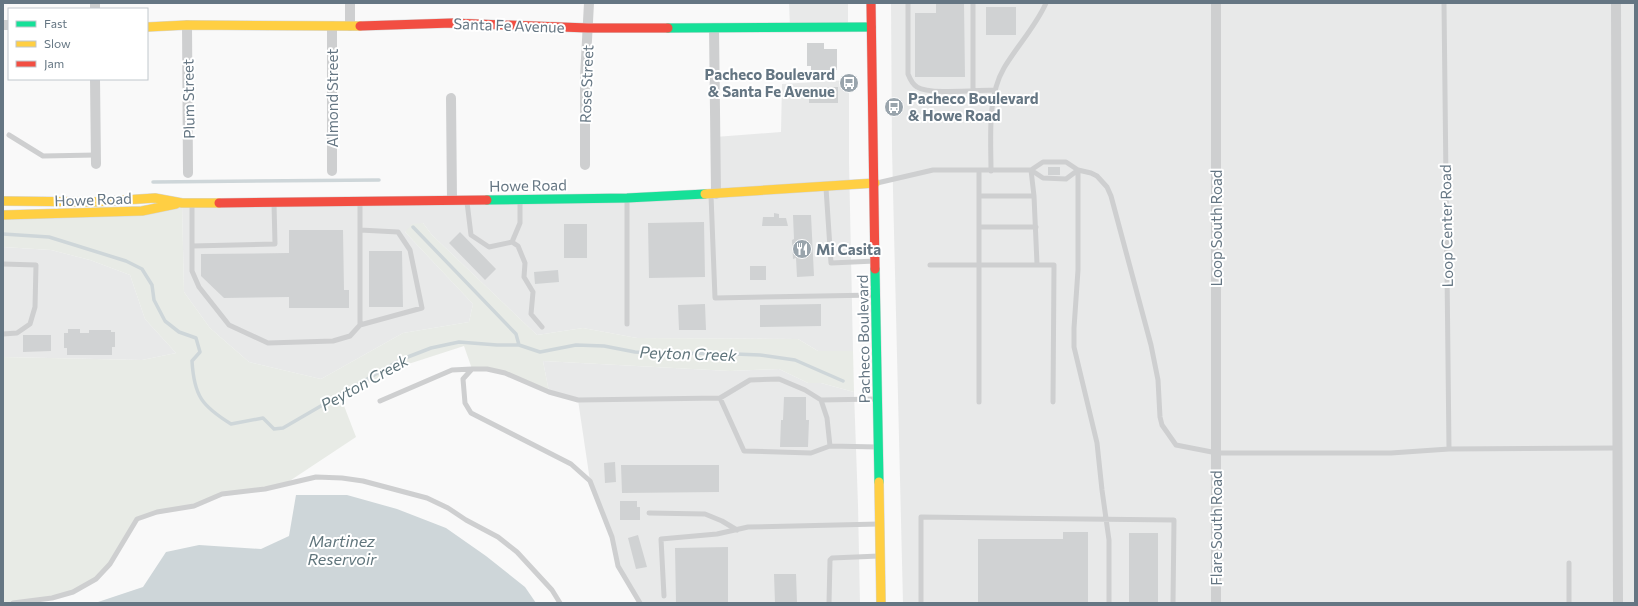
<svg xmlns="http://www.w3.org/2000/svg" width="1638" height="606" font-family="Commissioner,sans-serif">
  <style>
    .built { fill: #e8e9e9 }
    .green { fill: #e8ebe6 }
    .water { fill: #ced6d9 }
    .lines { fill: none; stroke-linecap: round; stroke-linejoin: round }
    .stream { stroke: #ced6d9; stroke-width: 3.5 }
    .building { fill: #d0d2d3 }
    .fast-casing { stroke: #d5d6d7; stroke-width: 10 }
    .slow-casing { stroke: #d5d6d7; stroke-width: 10 }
    .jam-casing { stroke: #d5d6d7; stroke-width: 10 }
    .lane { stroke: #cecfd0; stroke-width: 5 }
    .street { stroke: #cecfd0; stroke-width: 10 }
    .fast { stroke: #16e098; stroke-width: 9 }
    .slow { stroke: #ffcf43; stroke-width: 9 }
    .jam { stroke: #f24e42; stroke-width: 9 }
    .labels { text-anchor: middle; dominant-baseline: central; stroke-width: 4; stroke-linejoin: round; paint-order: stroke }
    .street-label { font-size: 15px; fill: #657683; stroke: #fff }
    .poi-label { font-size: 15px; font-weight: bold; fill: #657683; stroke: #fff; text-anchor: start }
    .water-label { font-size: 16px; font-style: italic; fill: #60757c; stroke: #fff }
  </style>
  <rect width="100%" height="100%" fill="#f9f9f9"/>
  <path class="built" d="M789 3H848V27H790Z
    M891 3H1635V603H903L892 149Z
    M849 80V162L853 351H818L798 339 637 338 583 328 537 335 432 235 423 223 405 232 473 304 469 322 403 333 321 379 249 362 210 328 184 292 182 203 716 194 715 137 781 132 782 84Z
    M3 247 51 250 90 260 130 275 145 319 176 353 142 360 3 357Z
    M543 361 730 371 779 369 808 383H821L854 392 858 505 860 603H640L618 566 612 537 590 481 578 400 549 392Z"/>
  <path class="green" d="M182 203 184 292 210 328 249 362 321 379 403 333 469 322 473 304 405 232 412 224 423 223 432 235 537 335 583 328 637 338 798 339 818 351H853L854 392 821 383H808L779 369 730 371 543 361 549 392 505 373 472 369 464 346 396 368 341 398 356 437 285 484 222 494 194 506 137 519 110 564 96 579 73 592 13 603H3V357L142 360 176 353 145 319 130 275 90 260 51 250 3 247V215Z"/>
  <path class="water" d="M296 495H347L397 509 446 528 486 556 525 587 536 603H95L143 587 166 552 199 545 261 549 289 536Z"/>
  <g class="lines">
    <path class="stream" d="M153 182 379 180
      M413 227 516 334 519 345
      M3 234 49 237 126 261 142 269 152 285 154 300 165 321 179 332 196 338 200 352 192 361C194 396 202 406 231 424L263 418 274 429 283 428 400 360 431 348 459 342 497 345H519L540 352 576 345 604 346 635 352 666 354 711 353 760 355 795 360 843 381"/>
  </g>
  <path class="building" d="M936 3H964L965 77H915V13H936Z
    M986 7H1016V35H986Z
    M807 43H824V49H837V70H811V66H807Z
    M809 87H838V103H809Z
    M1048 167H1060V175H1048Z
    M774 213 779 214V218H786L788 226H762L763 217H774Z
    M793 215H811L814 276 797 277 796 258 793 259 792 240 794 239Z
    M704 222 705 277 649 278 648 223Z
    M564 224H587V258H564Z
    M289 230H343L344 290H349V308H289V297L224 298 201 276V254L289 253Z
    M460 232 496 269 485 280 449 243Z
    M369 251H402L403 307H369Z
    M750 266H766V280H750Z
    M558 270 559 282 535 284 534 272Z
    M705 304 706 330H679L678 305Z
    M821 304V326L760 327V305Z
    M68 329H80V333H89V330H111V332H115V347H112V355H67V348H64V333H68Z
    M23 335H51V351L23 352Z
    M784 397H806V420H809L808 447H780L781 420H783Z
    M615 462 616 482 605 483 604 463Z
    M621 465H719V492L622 493Z
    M620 501H637V507H640V520H620Z
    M1063 532H1088V603H978V539H1063Z
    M1129 533H1158V603H1129Z
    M638 535 647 567 636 569 628 538Z
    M728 547V603H676L675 548Z
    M774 574H796L797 603H775Z"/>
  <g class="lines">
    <defs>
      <path id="fast" d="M668 28 871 27
        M487 200 627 198 705 194
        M875 269 879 482"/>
      <path id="slow" d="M147 27 187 25 360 26
        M705 194 875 183
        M3 201 94 202 155 198 182 203H219
        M3 215 142 211 176 204
        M879 482 881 603"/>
      <path id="jam" d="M871 3 875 269
        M360 26 452 23 588 28H668
        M219 203 487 200"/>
    </defs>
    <use href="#fast" class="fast-casing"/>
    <use href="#slow" class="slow-casing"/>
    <use href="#jam" class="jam-casing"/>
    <path class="lane" d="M908 3V74C910 79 912 84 917 87 929 95 978 90 995 90
      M973 3V90
      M1444 3 1449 449
      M9 135 43 156 96 155
      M1031 170 1034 196 1037 264
      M1031 170 1043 178 1066 179 1078 170
      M1078 170V270L1074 328V347L1097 443 1102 490 1109 540V603
      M979 171V402
      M991 171C991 138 987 97 1004 68 1017 46 1036 26 1046 3
      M877 183 933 170H1031L1043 162H1066L1078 170 1091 173 1097 176 1107 187 1111 196 1151 345 1158 380 1160 417 1162 425 1176 445 1217 453H1391L1449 449 1618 448
      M826 188 831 263 875 261
      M711 195 715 298 876 295
      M979 196H1034
      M627 199V324
      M467 202 471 235 489 247 512 242 520 223V200
      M192 204V271L199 287 229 325 268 343 333 341 350 336 360 325V203
      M979 227H1036
      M360 230 398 232 410 250 422 308 360 325
      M512 242 518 246 525 263 524 277 533 292 531 314 542 327
      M192 246 275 244 274 203
      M3 264 36 265 35 307 30 324 17 333 3 334
      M930 265H1054L1053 402
      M720 398 744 451 811 453 830 446 878 447
      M821 400 827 418 830 446
      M380 401 452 370 472 369
      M649 513 705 514 722 521 737 530
      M664 596 661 539 717 534 748 527 879 524
      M13 603 52 598 73 592 96 579 110 564 137 519 157 512 194 506 222 494 265 489 316 477 342 478 363 481 427 498 448 508 466 520 498 537 517 552 552 590 560 603
      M640 603 618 566 612 537 590 481 571 464 471 413 465 403 463 379 472 369H487L505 373 549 392 578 400 720 398 750 380 779 379 805 390 821 400 876 399
      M829 603 830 560 832 558 879 556
      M921 603V517L1174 520 1173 603
      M1569 603V563"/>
    <path class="street" d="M350 3V26
      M1216 3V603
      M1616 3 1618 603
      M95 9V3
      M3 25H9
      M187 25 188 173
      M332 26V171
      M714 28 716 194
      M95 79 96 164
      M451 98 452 200
      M585 165V77L589 3"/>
    <use href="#fast" class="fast"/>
    <use href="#slow" class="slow"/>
    <use href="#jam" class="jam"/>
  </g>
  <defs>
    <symbol id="bus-disc" viewBox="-11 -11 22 22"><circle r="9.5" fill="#99a4ac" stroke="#fff"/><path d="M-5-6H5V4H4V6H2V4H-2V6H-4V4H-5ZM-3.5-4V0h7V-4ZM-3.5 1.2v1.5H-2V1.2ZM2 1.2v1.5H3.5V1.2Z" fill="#fff"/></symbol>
    <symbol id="restaurant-disc" viewBox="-11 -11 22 22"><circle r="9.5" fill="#99a4ac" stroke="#fff"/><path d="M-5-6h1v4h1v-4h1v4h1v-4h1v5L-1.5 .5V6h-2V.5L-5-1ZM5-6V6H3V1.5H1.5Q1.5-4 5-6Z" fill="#fff"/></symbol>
  </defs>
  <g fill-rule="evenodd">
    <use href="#bus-disc" x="838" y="72" width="22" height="22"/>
    <use href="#bus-disc" x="883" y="96" width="22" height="22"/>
    <use href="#restaurant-disc" x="791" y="238" width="22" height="22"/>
  </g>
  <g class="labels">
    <g class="street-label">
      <text transform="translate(509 25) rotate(2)">Santa Fe Avenue</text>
      <text transform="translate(586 84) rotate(-88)">Rose Street</text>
      <text transform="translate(332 98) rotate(-90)">Almond Street</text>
      <text transform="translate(188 99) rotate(-91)">Plum Street</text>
      <text transform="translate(528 185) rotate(-1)">Howe Road</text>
      <text transform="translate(93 199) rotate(-2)">Howe Road</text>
      <text transform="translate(1446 226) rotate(-91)">Loop Center Road</text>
      <text transform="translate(1216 228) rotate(-90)">Loop South Road</text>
      <text transform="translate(863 339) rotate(-91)">Pacheco Boulevard</text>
      <text transform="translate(1216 528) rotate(-90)">Flare South Road</text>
    </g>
    <g class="poi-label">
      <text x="835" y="74" text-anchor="end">Pacheco Boulevard<tspan x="835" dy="17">&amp; Santa Fe Avenue</tspan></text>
      <text x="908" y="98">Pacheco Boulevard<tspan x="908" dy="17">&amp; Howe Road</tspan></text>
      <text x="816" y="249">Mi Casita</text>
    </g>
    <g class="water-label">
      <text transform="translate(688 353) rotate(2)">Peyton Creek</text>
      <text transform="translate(364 382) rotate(-29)">Peyton Creek</text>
      <text x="342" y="540">Martinez<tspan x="342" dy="18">Reservoir</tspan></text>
    </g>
  </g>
  <rect width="1638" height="606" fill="none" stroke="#657683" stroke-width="8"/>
  <rect x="8" y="8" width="140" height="72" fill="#ffffff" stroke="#c1c8cd"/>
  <rect x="16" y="21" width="20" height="6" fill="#16e098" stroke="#c1c8cd"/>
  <text x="44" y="28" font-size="12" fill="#657683">Fast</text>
  <rect x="16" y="41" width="20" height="6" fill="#ffcf43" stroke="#c1c8cd"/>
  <text x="44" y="48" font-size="12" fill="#657683">Slow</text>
  <rect x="16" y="61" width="20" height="6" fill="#f24e42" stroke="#c1c8cd"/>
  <text x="44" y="68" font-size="12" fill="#657683">Jam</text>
</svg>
